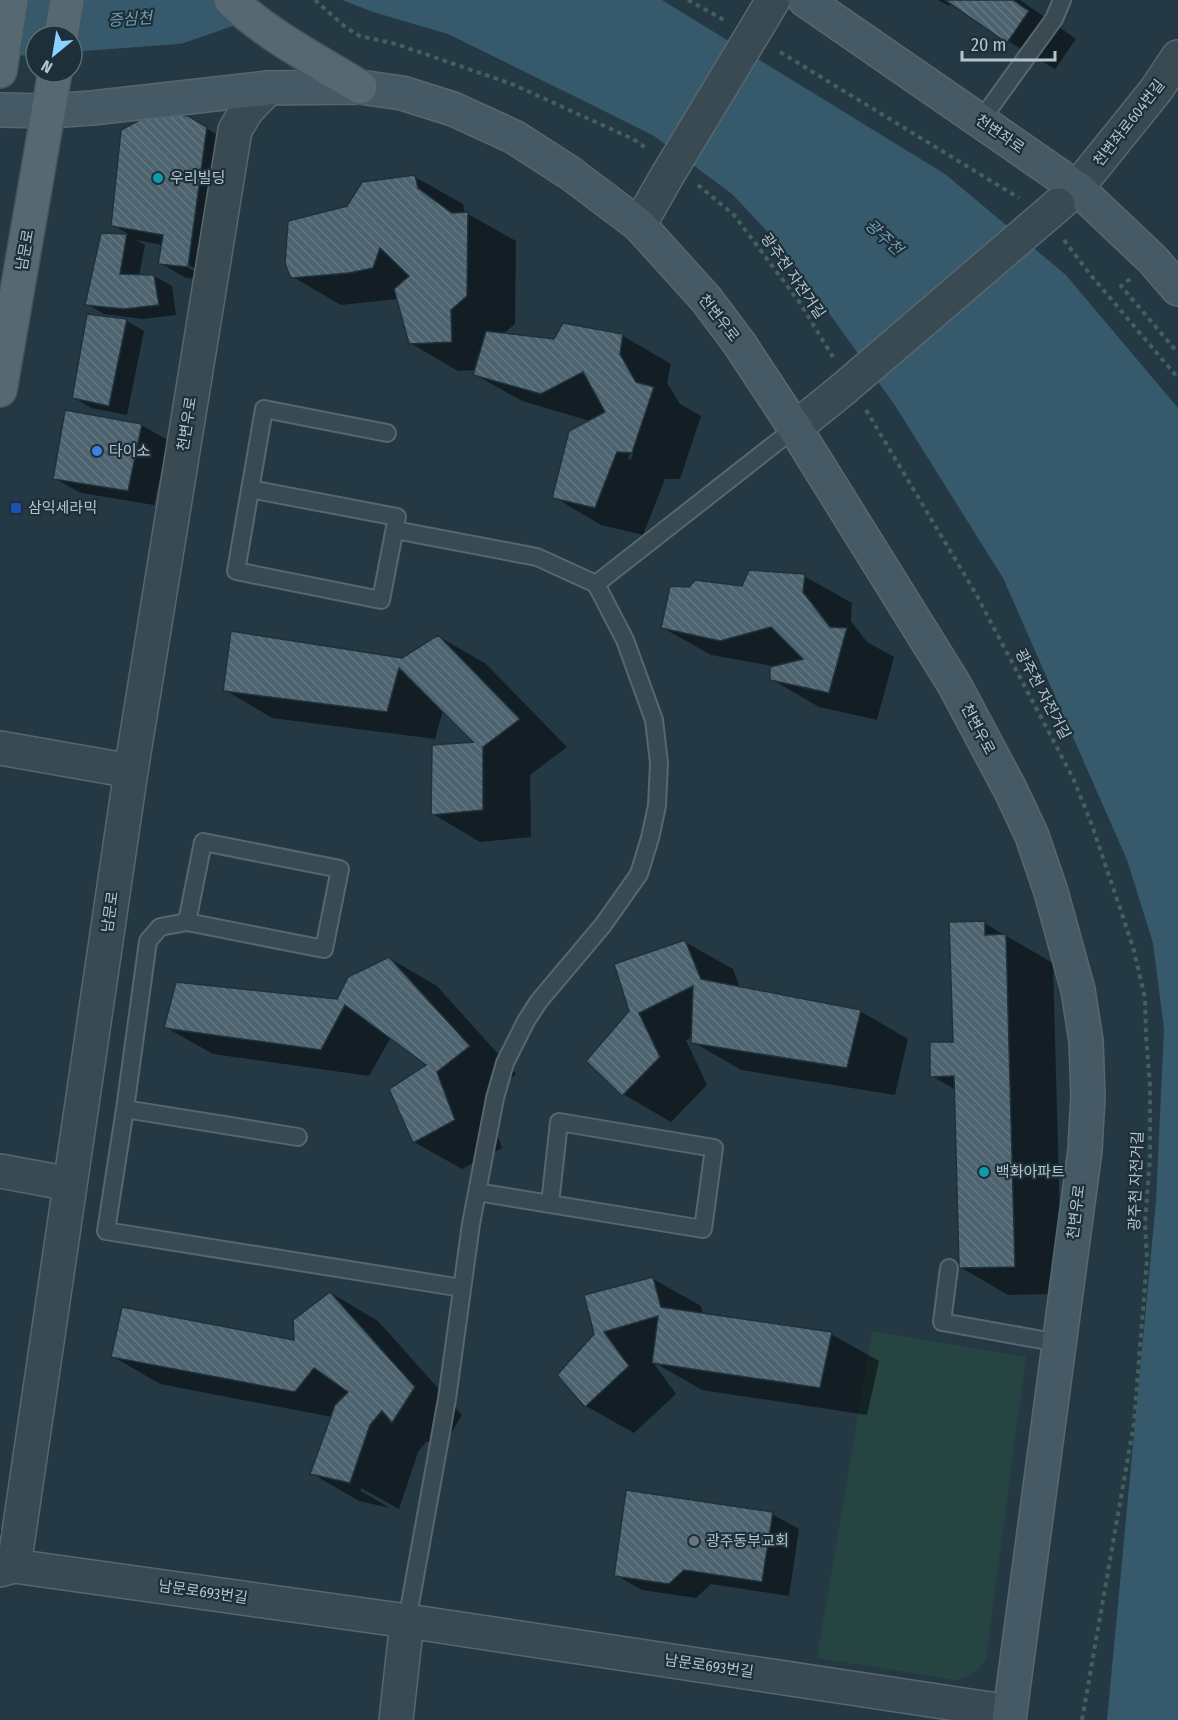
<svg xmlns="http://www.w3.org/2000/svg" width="1178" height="1720" font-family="'Fira Sans Condensed','Noto Sans KR',sans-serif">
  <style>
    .park { fill: #264441 }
    .water { fill: #36596c }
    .shadow { fill: #0007; fill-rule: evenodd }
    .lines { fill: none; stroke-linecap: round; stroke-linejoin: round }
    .river { stroke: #36596c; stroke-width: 56 }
    .building { fill: url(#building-back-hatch); stroke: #1f313a; stroke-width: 1.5 }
    .lane-casing { stroke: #576770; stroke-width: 20 }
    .street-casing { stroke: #576770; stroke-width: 36 }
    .secondary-casing { stroke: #576770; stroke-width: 36 }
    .primary-casing { stroke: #45565f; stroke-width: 36 }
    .path { stroke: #44605c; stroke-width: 4; stroke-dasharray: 4.5 4.5; stroke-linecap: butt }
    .lane { stroke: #394a53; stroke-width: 16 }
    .street { stroke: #394a53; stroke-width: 33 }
    .secondary { stroke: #465a66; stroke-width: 33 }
    .primary { stroke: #566973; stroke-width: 33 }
    .street-bridge-casing { stroke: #576770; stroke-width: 36; stroke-linecap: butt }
    .street-bridge { stroke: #394a53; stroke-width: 33 }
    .culture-dot { fill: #0f9aa8; stroke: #1d2f38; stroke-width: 2 }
    .shop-dot { fill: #3f7fe0; stroke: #1d2f38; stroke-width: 2 }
    .transit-dot { fill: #1a4fb4; stroke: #1d2f38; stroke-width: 2 }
    .worship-dot { fill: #6b7280; stroke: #1d2f38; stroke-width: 2 }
    .labels { text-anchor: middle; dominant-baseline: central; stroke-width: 4.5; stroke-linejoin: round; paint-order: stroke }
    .street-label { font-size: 15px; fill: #b6c4cd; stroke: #1d2f38 }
    .poi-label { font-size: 15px; fill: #b6c4cd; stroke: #1d2f38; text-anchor: start }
    .water-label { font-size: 16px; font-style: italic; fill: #739db2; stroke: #1d2f38 }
  </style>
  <defs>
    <pattern id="building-back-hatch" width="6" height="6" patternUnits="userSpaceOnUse" patternTransform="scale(1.5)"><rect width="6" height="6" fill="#4d636f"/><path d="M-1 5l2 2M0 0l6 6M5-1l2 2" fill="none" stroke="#647882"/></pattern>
  </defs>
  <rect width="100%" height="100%" fill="#243944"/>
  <path class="park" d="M872 1331 1026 1357 986 1658C978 1672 971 1677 956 1680L817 1658Z"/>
  <path class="water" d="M342 0H662L945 174 1066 275 1178 408V1720H1107L1156 1201 1164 1029 1153 943 1127 860 1003 578 896 407 782 247 732 194 654 136 590 104 448 34 373 12Z"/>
  <path class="shadow" d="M938 0H1020L1076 39 1055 69 1008 41 953 4 949 6Z
    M187 117 233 144 215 280 187 264V267L209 280 186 278 160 263 163 245 136 240 145 245 139 276H154L172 286 176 315 143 319 104 314 87 304 102 234 130 235 113 225Z
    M415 177 463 204 465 214H468L516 241 515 324 503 334 555 340 564 324 623 336 671 364 667 383 680 404 701 416 680 479H665L643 535 601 525 554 497 590 421 522 401 474 374 476 370 458 371 410 343 398 299 341 305 293 277 348 207ZM631 450H634L631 460 628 459Z
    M127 321 144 331 127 415 91 408 73 397Z
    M141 425 168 440 154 505 81 493 54 478Z
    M804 576 852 603 851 621 867 642 894 657 877 720 819 707 771 679 772 666 711 655 663 628 743 588Z
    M438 636 486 664 567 747 530 775 531 837 480 842 433 814 477 743 443 710 435 739 272 718 225 690 402 659Z
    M984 923 1053 963 1062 1294 1008 1295 960 1267 956 1090 932 1076 954 1043Z
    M685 942 733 969 740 988 860 1011 908 1039 895 1095 741 1070 693 1042V1037L686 1040 707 1085 671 1122 623 1094 589 1061Z
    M389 958 437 986 516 1074 485 1100 502 1148 462 1169 414 1142 428 1065 391 1037 369 1076 213 1054 165 1027 338 1000Z
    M653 1279 701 1306 703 1314 831 1334 879 1361 867 1415 702 1390 652 1361 676 1394 634 1433 586 1406 559 1375Z
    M331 1293 378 1321 462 1415 441 1450 427 1441 418 1452 399 1509 361 1488V1491L390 1508 359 1501 311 1473 332 1417 160 1384 112 1356 295 1342Z
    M772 1514 799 1529 789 1596 711 1584 696 1598 642 1590 616 1575Z
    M0 1530 20 1541 0 1577Z"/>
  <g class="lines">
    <path class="river" d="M0 29 176 16 222 0"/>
  </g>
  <path class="building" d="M945 0H1013L1029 11 1007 43Z
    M175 114 188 116 207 127 188 267 158 264 163 235 111 226 121 130 147 116Z
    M415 175 418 188 452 213 468 212 467 296 451 310 452 342 409 344 394 289 409 276 380 248 373 268 349 273 291 278 285 264 288 221 347 206 362 182Z
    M101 233 127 234 120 274 154 275 159 305 124 309 85 305Z
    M87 314 127 319 109 406 72 398Z
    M563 323 623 334 620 354 636 382 654 387 632 453 617 452 595 508 552 498 569 431 605 412 583 372 541 394 473 375 486 331 554 339Z
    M65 410 142 424 128 491 53 479Z
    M749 570 805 574 803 592 830 627 847 628 829 693 770 680V667L803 659 771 627 720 641 661 628 670 586 689 587 695 580 742 586Z
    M231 631 402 658 438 635 520 719 483 747V810L431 815 432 745 473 742 399 668 387 712 223 691Z
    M985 921V935L1006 934 1015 1267 959 1268 954 1076 930 1077V1042H953L949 922Z
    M685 940 701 979 861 1010 847 1068 691 1043 693 986 639 1013 660 1057 622 1096 586 1061 629 1011 614 964Z
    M389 957 470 1046 437 1072 455 1120 413 1143 389 1089 426 1065 345 1005 321 1050 164 1028 176 982 337 999 348 977Z
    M653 1277 661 1307 832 1332 820 1388 652 1363 658 1316 604 1332 629 1366 585 1407 557 1375 594 1334 584 1295Z
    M330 1292 415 1387 392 1423 382 1411 370 1425 350 1483 310 1474 335 1405 348 1392 314 1368 295 1392 111 1357 122 1307 294 1340 293 1320Z
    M626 1490 773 1512 762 1582 684 1570 669 1584 614 1576Z"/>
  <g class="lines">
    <defs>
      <path id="lane" d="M981 120 1054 19 1062 0
        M250 489 397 517 381 600 236 571 264 409 387 433
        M395 530 537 557 596 584
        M125 1109 148 941 160 927 187 922 324 949 340 869 203 842 187 922
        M298 1137 125 1109 106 1231 462 1288
        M477 1192 703 1229 714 1148 559 1122 550 1204
        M949 1268 942 1322 1059 1343
        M407 1621 447 1399 471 1224 495 1098 505 1063 526 1021 539 1001 603 925 639 874 650 838 657 806 659 763 654 720 625 640 596 584 795 428"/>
      <path id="street" d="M760 22 773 0
        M1058 205 1077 188 1156 90 1178 57
        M639 225 667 176
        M795 428 841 391
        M0 748 131 771 14 1566
        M131 771 235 130 247 110 268 88
        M0 1171 70 1184
        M0 1570 14 1566 407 1621 1010 1712
        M396 1720 407 1621"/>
      <path id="secondary" d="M805 0 1077 188 1153 260 1178 289
        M0 110 49 111 92 108 268 88 360 87 402 93 453 109 514 137 570 173 639 225 706 299 739 343 795 428 954 684 1011 791 1032 836 1051 892 1078 990 1086 1041 1088 1096 1085 1150 1009 1720"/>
      <path id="primary" d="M231 0C268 36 316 60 360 87
        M61 36 67 0
        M0 71 11 0
        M0 390 55 72"/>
    </defs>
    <use href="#lane" class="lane-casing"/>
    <use href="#street" class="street-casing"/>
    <use href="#secondary" class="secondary-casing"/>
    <use href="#primary" class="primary-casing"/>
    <path class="path" d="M315 0 344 26 360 36 396 44 512 84 633 139 646 148
      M688 0 724 20
      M780 52 1019 198
      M698 185 734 215 800 303 833 357
      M1064 240 1089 273 1178 378
      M1130 279 1121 286 1178 353
      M866 410 976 594 1073 778 1092 825 1133 947 1145 998 1146 1035 1150 1086V1158L1145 1223 1147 1259 1134 1423 1082 1720"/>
    <use href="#lane" class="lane"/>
    <use href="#street" class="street"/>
    <use href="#secondary" class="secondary"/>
    <use href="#primary" class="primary"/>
    <defs>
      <path id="street-bridge" d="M667 176 760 22
        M841 391 1058 205"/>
    </defs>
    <use href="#street-bridge" class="street-bridge-casing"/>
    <use href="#street-bridge" class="street-bridge"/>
  </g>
  <g class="culture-dot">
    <circle cx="158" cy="178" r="6"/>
    <circle cx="984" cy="1172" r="6"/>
  </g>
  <circle class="shop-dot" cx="97" cy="451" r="6"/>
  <rect class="transit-dot" x="10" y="502" width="12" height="12" rx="3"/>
  <circle class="worship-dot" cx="694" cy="1541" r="6"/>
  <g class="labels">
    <g class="street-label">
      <text transform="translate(1129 123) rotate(-52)">천변좌로604번길</text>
      <text transform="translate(1000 134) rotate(35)">천변좌로</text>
      <text transform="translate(25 250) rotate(-80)">남문로</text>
      <text transform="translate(793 276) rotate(55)">광주천 자전거길</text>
      <text transform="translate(719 318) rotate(52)">천변우로</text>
      <text transform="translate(187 424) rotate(-81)">천변우로</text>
      <text transform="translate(1043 694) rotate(62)">광주천 자전거길</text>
      <text transform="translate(978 729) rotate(62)">천변우로</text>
      <text transform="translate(110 912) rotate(-82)">남문로</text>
      <text transform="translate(1136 1181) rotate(-88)">광주천 자전거길</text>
      <text transform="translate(1076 1212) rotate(-83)">천변우로</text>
      <text transform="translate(203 1592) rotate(8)">남문로693번길</text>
      <text transform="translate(709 1666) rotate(8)">남문로693번길</text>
    </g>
    <g class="poi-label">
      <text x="170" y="178">우리빌딩</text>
      <text x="109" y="451">다이소</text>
      <text x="28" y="508">삼익세라믹</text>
      <text x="996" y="1172">백화아파트</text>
      <text x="706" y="1541">광주동부교회</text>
    </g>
    <g class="water-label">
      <text transform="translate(130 19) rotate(-4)">증심천</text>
      <text transform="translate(884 237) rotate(42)">광주천</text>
    </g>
  </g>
  <g transform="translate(54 54) rotate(210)"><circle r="28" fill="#1d2f38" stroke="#5a6b74" stroke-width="1.5"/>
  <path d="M0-4.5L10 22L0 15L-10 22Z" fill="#88d3ff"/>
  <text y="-9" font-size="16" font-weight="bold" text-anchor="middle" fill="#b6c4cd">N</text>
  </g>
  <path d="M962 51v9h93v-9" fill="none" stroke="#b6c4cd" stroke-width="3"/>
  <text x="971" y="51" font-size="18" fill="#b6c4cd" stroke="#1d2f38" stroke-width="4.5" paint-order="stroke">20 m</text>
</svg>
